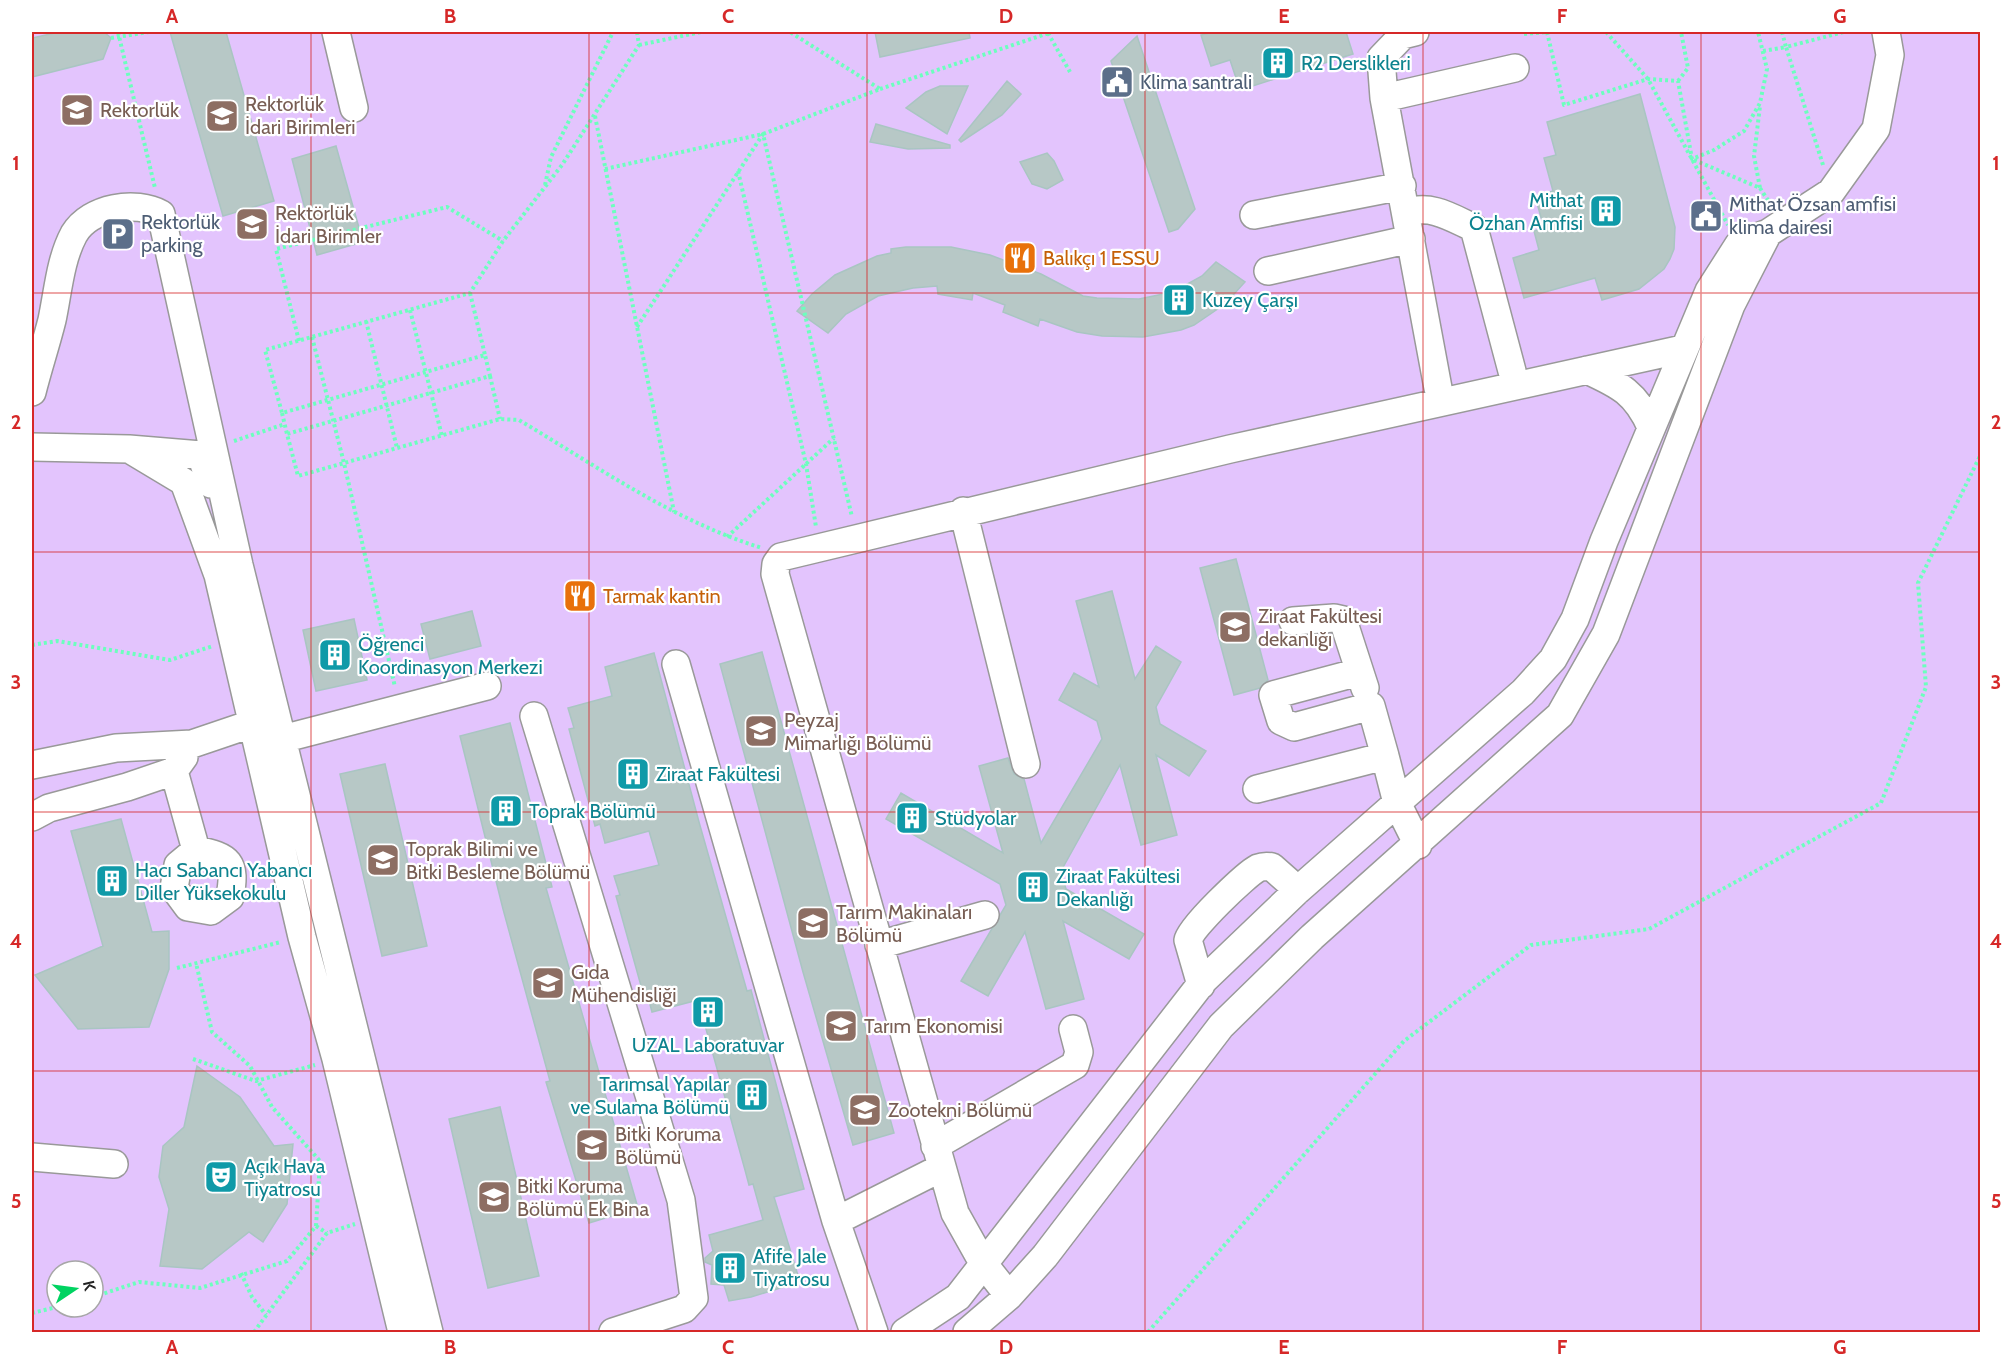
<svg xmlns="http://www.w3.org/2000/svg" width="2012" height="1364" font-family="Cabin,sans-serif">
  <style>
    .park { fill: #e3c4fd; fill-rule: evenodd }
    .building { fill: #b7c8c6; stroke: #a9c5c2; stroke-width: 1.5 }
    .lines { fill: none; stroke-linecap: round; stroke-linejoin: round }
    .minor-casing { stroke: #999; stroke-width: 30 }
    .path { stroke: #6cffbe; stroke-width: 4; stroke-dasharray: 3 3; stroke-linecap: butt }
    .minor { stroke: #fff; stroke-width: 27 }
    .path-bridge { stroke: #6cffbe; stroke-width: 4; stroke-dasharray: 3 3; stroke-linecap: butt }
    .grid { fill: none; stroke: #d62828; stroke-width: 1.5; stroke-opacity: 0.55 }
    .labels { text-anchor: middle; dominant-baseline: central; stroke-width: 4.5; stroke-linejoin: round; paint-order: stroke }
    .culture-label { font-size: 20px; fill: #0d838f; stroke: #fff; text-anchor: start }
    .service-label { font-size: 20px; fill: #4e5e75; stroke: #fff; text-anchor: start }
    .education-label { font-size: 20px; fill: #785e54; stroke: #fff; text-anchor: start }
    .food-label { font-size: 20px; fill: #c56008; stroke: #fff; text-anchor: start }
    .neatline { fill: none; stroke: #d62828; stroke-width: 2 }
    .grid-label { font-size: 20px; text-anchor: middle; font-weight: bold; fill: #d62828 }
  </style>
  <rect width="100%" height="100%" fill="#e8f1f2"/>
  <path class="park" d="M32 32H1980V1332H32ZM57 1271H93V1307H57Z"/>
  <path class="building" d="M59 32H104L111 38 103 59 32 77V38Z
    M170 32H226L274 201 223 216Z
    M875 32H969L970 38 880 57Z
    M1214 32H1346L1353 54 1240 90 1230 60 1211 66 1201 35Z
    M1137 36 1195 209 1178 229 1169 232 1111 61Z
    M1007 81 1021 94 1002 115 961 142 959 140Z
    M940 86H968L947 134 906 108 926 92Z
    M1640 94 1675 227 1674 249 1670 259 1664 269 1639 289 1602 300 1595 278 1524 298 1513 258 1539 250 1534 231 1544 228 1535 196 1553 191 1544 158 1556 155 1547 122Z
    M876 124 950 145V148L908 149 870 142Z
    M336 146 363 242 317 255 292 159Z
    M1047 153 1054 161 1063 180 1047 189 1032 184 1020 162Z
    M906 247H951L990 255 1041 274 1083 296 1097 298 1139 299 1173 292 1202 276 1216 262 1245 282 1225 304 1194 325 1181 330 1143 337 1102 336 1077 332 1040 319 1038 326 1003 312 1005 305 973 293 972 300 938 294 937 286 913 288 878 296 846 314 828 333 797 311 812 294 835 275 877 256 891 253V249Z
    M1236 559 1268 680 1260 688 1234 695 1200 568Z
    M1112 591 1135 679 1156 646 1181 662 1156 707 1160 724 1206 751 1189 776 1156 755 1177 835 1141 845 1120 765 1061 871 1066 889 1144 934 1129 959 1063 921 1084 999 1046 1009 1025 932 988 996 961 981 1006 905 1000 884 886 819 901 793 1003 853 979 766 1008 758 1014 774 1024 779 1041 843 1102 739 1097 721 1059 700 1074 673 1099 687 1076 601Z
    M472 611 481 646 430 659 421 624Z
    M354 619 367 680 316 691 303 630Z
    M762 652 894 1133 853 1145 803 972 720 664Z
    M654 653 699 822 747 991 751 990 804 1189 774 1197 800 1282 751 1297 729 1301 724 1285 711 1284 712 1265 705 1262V1258L713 1251 709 1235 763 1220 753 1184 749 1185 745 1170 698 1000 652 1012 647 993H643L616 896 620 895 614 876 659 865 649 831 605 843 600 824 595 826 569 729 574 728 568 708 612 696 605 667Z
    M510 723 552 887 546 888 638 1208 589 1223 546 1082 550 1081 503 909 460 736Z
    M385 764 427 946 382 956 340 774Z
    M121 819 152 932 169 931V969L149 1027 78 1029 35 975 103 946 71 831Z
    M197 1066 240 1097 274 1146 293 1144 287 1204 263 1242 249 1232 202 1269 160 1266 169 1209 159 1177 163 1146 184 1127Z
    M500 1107 539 1276 488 1288 449 1119Z"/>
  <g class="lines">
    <defs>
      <path id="minor" d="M336 32 354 108
        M1415 32 1403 35 1381 58 1384 98 1438 388
        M1384 98 1515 68
        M1407 213C1430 203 1454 219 1474 228L1512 371
        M1254 215 1402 186
        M1268 271 1411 239
        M1587 370C1620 385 1636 393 1651 427
        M32 392C38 368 46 344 52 320 58 292 60 260 74 234 90 207 136 200 161 214L239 565 429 1332
        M32 447 129 449 201 455 211 484
        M129 449 184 482 218 575 302 937 336 1059 402 1332
        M963 511 1026 764
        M1293 621 1334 618 1343 620 1365 688
        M676 664 836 1221
        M1359 672 1273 695 1281 721 1294 727 1371 706 1385 756
        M534 716 681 1200 694 1298 684 1309 613 1332
        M282 739 487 686
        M32 765 116 748 192 744 254 723
        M174 771 196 850C230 857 236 862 230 897L211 911 188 907 174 888 178 865 196 850
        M1257 789 1385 756 1397 803 1418 845
        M32 817 49 808 127 787 174 771 184 757
        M879 945 985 915
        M1201 985 1188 940C1189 929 1246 874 1258 868 1263 866 1267 866 1272 867L1298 890
        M935 1146 1075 1065 1079 1052 1073 1029
        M32 1157 114 1164
        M1009 1296 983 1263 955 1213 775 574 776 564 781 557 1230 449 1683 349
        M874 1332 836 1221 941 1168
        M905 1332 958 1297 1204 980 1298 890 1523 692 1553 659 1575 619 1604 541 1709 291 1739 244 1768 233 1831 192 1876 129 1890 55 1886 32
        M967 1332 1009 1296 1045 1256 1221 1026 1312 937 1560 715 1606 634 1731 305 1768 233"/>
    </defs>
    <use href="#minor" class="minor-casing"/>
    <path class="path" d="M118 32 155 188
      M637 32 639 45 562 165 503 241 470 293 265 350 282 413 485 355 490 376 287 434 298 476 500 419 519 420C598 467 674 521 762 548
      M1547 32 1564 105 1648 79 1678 81 1692 159 1714 150 1744 131 1760 103 1767 69 1758 32
      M1606 32 1648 79 1728 225
      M1048 33 1070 72
      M1524 34 1547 32
      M639 45 701 32
      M1763 51 1786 47 1782 32
      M1678 81 1688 68 1681 32
      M880 89 1052 32
      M595 116 674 512
      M1694 160 1760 188 1754 156 1760 106
      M1823 165 1786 47 1844 32
      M605 169 763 134 880 89 790 32
      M738 171 806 464 816 527
      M545 185 551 157 613 32
      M1760 188 1771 205
      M470 293 485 355
      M410 310 442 436
      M366 321 397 448
      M637 327 763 134 852 517
      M312 337 344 463 395 687
      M299 341 276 249 447 207 503 241
      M490 376 500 419
      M282 413 287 434
      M234 441 285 424
      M727 537 834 438
      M32 645 57 641 170 660 213 646
      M177 968 281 942
      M193 1059 256 1081 315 1065
      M316 1226 327 1233
      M241 1273 252 1297 266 1315
      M93 1297 139 1282 200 1288 287 1261 316 1226 320 1161 272 1107 250 1066 212 1032 196 963
      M32 1313 57 1307
      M254 1332 327 1233 355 1224
      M1148 1332 1404 1041 1531 945 1649 929 1881 803 1926 687 1918 583 1980 456"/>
    <use href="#minor" class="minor"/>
    <path class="path-bridge" d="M111 38 149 32"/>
  </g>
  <path class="grid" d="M311 32V1332M589 32V1332M867 32V1332M1145 32V1332M1423 32V1332M1701 32V1332M32 293H1980M32 552H1980M32 812H1980M32 1071H1980"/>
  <defs>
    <symbol id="building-square" viewBox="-11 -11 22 22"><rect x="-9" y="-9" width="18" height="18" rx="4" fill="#0f9aa8" stroke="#fff"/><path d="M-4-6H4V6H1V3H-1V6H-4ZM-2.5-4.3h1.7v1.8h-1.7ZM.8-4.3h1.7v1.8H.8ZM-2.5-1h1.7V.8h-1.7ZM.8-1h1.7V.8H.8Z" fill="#fff"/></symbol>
    <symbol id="civic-square" viewBox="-11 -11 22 22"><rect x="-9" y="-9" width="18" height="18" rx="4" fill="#5c6f8a" stroke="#fff"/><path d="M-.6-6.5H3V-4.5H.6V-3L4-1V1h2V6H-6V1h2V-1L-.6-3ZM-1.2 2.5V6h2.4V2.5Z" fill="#fff"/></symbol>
    <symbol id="university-square" viewBox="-11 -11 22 22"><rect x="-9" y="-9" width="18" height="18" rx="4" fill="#8d6e63" stroke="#fff"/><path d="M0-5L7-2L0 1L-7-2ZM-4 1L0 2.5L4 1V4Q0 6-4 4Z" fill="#fff"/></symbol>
    <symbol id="parking-square" viewBox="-11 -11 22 22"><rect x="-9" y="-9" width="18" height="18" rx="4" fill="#5c6f8a" stroke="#fff"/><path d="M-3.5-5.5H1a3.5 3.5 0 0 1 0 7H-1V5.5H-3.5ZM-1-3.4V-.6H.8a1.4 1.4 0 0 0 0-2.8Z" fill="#fff"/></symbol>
    <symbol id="restaurant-square" viewBox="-11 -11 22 22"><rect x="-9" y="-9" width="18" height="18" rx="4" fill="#e8710a" stroke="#fff"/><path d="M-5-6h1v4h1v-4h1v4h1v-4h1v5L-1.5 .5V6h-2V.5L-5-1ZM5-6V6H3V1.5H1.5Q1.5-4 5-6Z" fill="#fff"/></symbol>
    <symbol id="theatre-square" viewBox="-11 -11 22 22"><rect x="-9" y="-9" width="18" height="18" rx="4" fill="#0f9aa8" stroke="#fff"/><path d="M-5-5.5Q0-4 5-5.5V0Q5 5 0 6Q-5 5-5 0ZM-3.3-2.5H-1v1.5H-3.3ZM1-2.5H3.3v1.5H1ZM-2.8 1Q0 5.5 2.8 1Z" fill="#fff"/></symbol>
  </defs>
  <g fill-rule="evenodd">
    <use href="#building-square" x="1259" y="44" width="38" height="38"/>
    <use href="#civic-square" x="1098" y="63" width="38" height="38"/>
    <use href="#university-square" x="58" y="91" width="38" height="38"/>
    <use href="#university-square" x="203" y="97" width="38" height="38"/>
    <use href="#building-square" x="1587" y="192" width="38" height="38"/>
    <use href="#civic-square" x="1687" y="197" width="38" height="38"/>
    <use href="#university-square" x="233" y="205" width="38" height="38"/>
    <use href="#parking-square" x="99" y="215" width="38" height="38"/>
    <use href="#restaurant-square" x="1001" y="239" width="38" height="38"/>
    <use href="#building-square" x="1160" y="281" width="38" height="38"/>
    <use href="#restaurant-square" x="561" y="577" width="38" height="38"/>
    <use href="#university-square" x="1216" y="608" width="38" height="38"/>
    <use href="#building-square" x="316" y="636" width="38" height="38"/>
    <use href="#university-square" x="742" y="712" width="38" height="38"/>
    <use href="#building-square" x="614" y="755" width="38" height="38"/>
    <use href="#building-square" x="487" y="792" width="38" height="38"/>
    <use href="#building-square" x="893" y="799" width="38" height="38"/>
    <use href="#university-square" x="364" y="841" width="38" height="38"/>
    <use href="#building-square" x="93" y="862" width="38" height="38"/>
    <use href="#building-square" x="1014" y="868" width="38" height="38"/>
    <use href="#university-square" x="794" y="904" width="38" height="38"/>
    <use href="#university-square" x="529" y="964" width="38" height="38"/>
    <use href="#building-square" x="689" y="993" width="38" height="38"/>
    <use href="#university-square" x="822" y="1007" width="38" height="38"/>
    <use href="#building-square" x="733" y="1076" width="38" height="38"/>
    <use href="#university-square" x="846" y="1091" width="38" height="38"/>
    <use href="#university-square" x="573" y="1126" width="38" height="38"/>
    <use href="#theatre-square" x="202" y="1158" width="38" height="38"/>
    <use href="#university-square" x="475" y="1178" width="38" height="38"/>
    <use href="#building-square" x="711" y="1249" width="38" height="38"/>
  </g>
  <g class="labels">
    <g class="culture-label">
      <text x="1301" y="63">R2 Derslikleri</text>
      <text x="1583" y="200" text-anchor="end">Mithat<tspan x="1583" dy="23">Özhan Amfisi</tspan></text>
      <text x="1202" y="300">Kuzey Çarşı</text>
      <text x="358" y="644">Öğrenci<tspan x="358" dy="23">Koordinasyon Merkezi</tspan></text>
      <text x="656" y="774">Ziraat Fakültesi</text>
      <text x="529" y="811">Toprak Bölümü</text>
      <text x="935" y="818">Stüdyolar</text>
      <text x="135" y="870">Hacı Sabancı Yabancı<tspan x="135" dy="23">Diller Yüksekokulu</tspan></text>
      <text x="1056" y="876">Ziraat Fakültesi<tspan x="1056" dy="23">Dekanlığı</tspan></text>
      <text x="708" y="1045" text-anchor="middle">UZAL Laboratuvar</text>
      <text x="729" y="1084" text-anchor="end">Tarımsal Yapılar<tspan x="729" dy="23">ve Sulama Bölümü</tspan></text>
      <text x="244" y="1166">Açık Hava<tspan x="244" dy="23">Tiyatrosu</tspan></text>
      <text x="753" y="1256">Afife Jale<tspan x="753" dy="23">Tiyatrosu</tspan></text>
    </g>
    <g class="service-label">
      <text x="1140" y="82">Klima santrali</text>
      <text x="1729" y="204">Mithat Özsan amfisi<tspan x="1729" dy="23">klima dairesi</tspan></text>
      <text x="141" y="222">Rektorlük<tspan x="141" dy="23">parking</tspan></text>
    </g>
    <g class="education-label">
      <text x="245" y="104">Rektorlük<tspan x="245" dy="23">İdari Birimleri</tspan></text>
      <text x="100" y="110">Rektorlük</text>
      <text x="275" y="213">Rektörlük<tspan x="275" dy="23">İdari Birimler</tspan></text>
      <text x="1258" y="616">Ziraat Fakültesi<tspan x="1258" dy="23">dekanlığı</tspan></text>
      <text x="784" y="720">Peyzaj<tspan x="784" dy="23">Mimarlığı Bölümü</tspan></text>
      <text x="406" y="849">Toprak Bilimi ve<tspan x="406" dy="23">Bitki Besleme Bölümü</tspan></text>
      <text x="836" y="912">Tarım Makinaları<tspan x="836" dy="23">Bölümü</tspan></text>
      <text x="571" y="972">Gıda<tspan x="571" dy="23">Mühendisliği</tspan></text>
      <text x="864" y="1026">Tarım Ekonomisi</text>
      <text x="888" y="1110">Zootekni Bölümü</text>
      <text x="615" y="1134">Bitki Koruma<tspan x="615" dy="23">Bölümü</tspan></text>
      <text x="517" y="1186">Bitki Koruma<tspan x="517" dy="23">Bölümü Ek Bina</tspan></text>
    </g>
    <g class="food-label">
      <text x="1043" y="258">Balıkçı 1 ESSU</text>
      <text x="603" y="596">Tarmak kantin</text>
    </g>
  </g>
  <rect width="2012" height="1364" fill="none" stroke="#ffffff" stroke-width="66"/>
  <g transform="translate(75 1289) rotate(77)"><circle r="28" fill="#ffffff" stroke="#a7a7a7" stroke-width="1.5"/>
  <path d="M0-4.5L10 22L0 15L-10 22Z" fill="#00d361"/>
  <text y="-9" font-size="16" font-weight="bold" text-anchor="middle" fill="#222222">K</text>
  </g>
  <rect x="33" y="33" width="1946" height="1298" class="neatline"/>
  <g class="grid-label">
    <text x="172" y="23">A</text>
    <text x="450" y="23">B</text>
    <text x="728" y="23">C</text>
    <text x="1006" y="23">D</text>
    <text x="1284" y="23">E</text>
    <text x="1562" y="23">F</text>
    <text x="1840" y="23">G</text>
    <text x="16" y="170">1</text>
    <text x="1996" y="170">1</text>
    <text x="16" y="429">2</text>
    <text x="1996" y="429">2</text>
    <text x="16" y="689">3</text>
    <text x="1996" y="689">3</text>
    <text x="16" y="948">4</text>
    <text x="1996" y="948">4</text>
    <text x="16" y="1208">5</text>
    <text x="1996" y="1208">5</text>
    <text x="172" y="1354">A</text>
    <text x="450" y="1354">B</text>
    <text x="728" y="1354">C</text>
    <text x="1006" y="1354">D</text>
    <text x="1284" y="1354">E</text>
    <text x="1562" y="1354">F</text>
    <text x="1840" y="1354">G</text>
  </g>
</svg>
